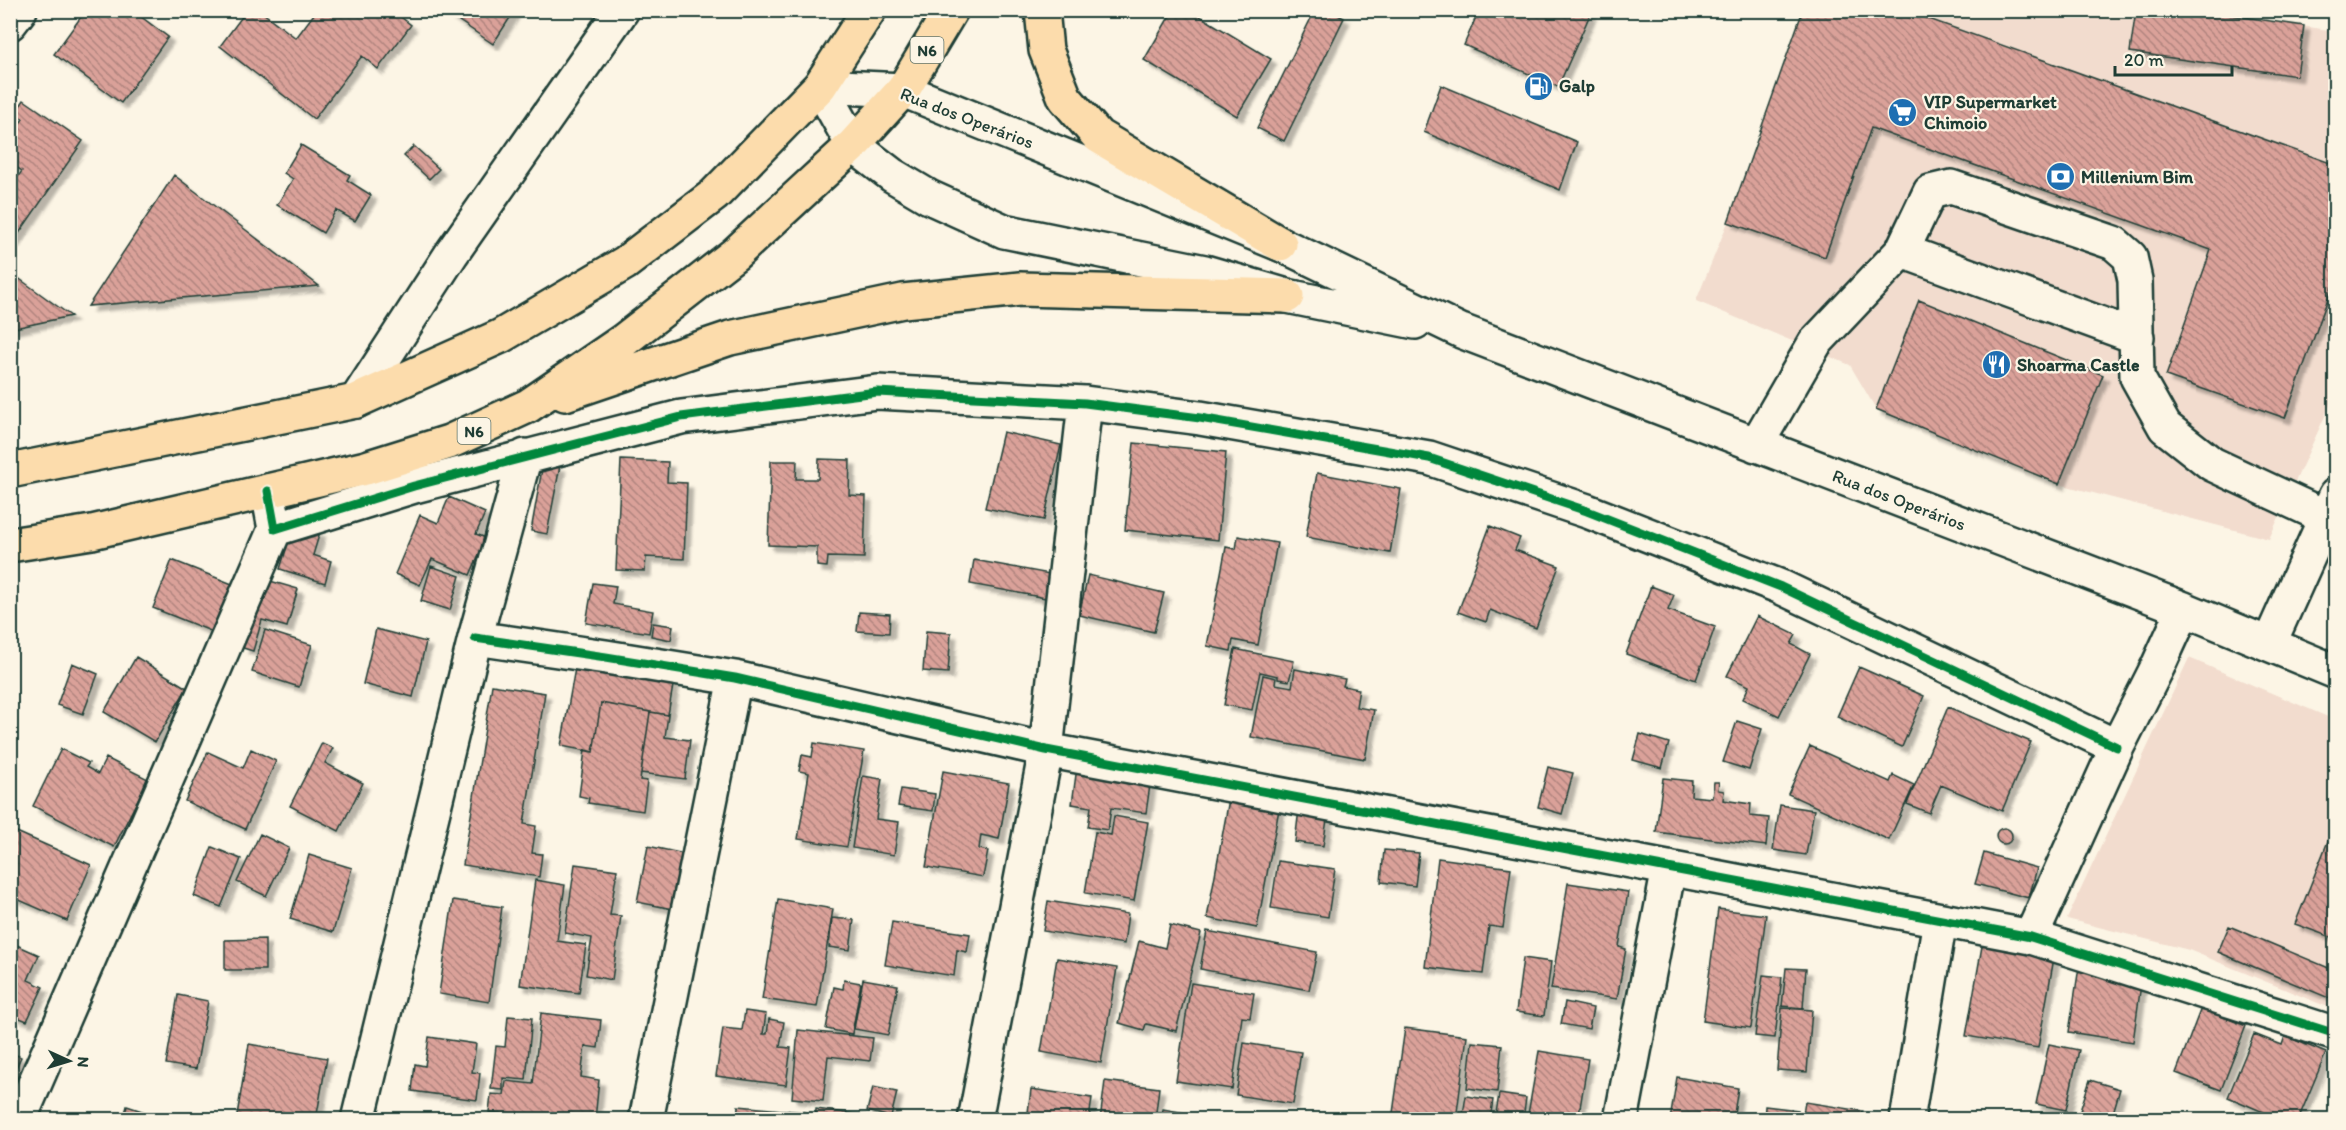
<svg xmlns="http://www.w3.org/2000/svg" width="2346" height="1130" font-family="Itim,sans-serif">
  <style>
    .built { fill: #f2dcce }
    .building { fill: url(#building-back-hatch); stroke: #1f3d34; stroke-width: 1.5; filter: url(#shadow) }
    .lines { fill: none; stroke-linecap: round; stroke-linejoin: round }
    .minor-casing { stroke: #1f3d34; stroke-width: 38 }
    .highway-casing { stroke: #1f3d34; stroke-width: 38 }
    .minor { stroke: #fcf5e5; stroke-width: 33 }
    .highway { stroke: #fcdcac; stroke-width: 33 }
    .cycleway-casing { stroke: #fcf5e5; stroke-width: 13 }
    .cycleway { stroke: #00873e; stroke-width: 9 }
    .labels { text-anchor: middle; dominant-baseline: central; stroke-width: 4.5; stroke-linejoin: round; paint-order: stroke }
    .shield { fill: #fcf5e5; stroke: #617469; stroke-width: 1.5 }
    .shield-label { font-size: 16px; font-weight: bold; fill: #1f3d34 }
    .poi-label { font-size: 18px; font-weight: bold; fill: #1f3d34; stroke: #fcf5e5; text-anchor: start }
    .street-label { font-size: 18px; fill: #1f3d34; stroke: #fcf5e5 }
  </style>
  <defs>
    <pattern id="building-back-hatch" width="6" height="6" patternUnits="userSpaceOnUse" patternTransform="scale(1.5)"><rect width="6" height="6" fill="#daa199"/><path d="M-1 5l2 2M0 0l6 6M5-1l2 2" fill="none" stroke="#b0847e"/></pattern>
    <filter id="shadow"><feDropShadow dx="5.5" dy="5.5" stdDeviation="1.5" flood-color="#0004"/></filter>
  </defs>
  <rect width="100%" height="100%" fill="#fcf5e5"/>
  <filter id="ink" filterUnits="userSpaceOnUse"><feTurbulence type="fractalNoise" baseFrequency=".0167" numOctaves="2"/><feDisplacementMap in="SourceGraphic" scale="12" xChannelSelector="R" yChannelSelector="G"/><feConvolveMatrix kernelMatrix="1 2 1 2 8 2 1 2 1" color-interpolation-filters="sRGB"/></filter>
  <g filter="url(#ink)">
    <path class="built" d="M2196 10 2335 31V394L2269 539 2059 484 1876 409 1850 365 1696 301 1728 222 1803 11Z
      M2189 658 2335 720V1010L2189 950 2067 919Z"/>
    <path class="building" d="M86 10H132L168 37 121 103 54 54Z
      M247 10H259L296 38 317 10H392L411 25 378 69 362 56 314 119 220 46Z
      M443 10H515L493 44Z
      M1173 10H1190L1271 59 1237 116 1144 60Z
      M1315 10H1329L1344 18 1284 141 1257 128Z
      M1479 10H1592L1558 87 1464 45Z
      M1803 10H1904L2336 165V276L2285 418 2166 376 2211 250 1871 128 1825 257 1728 222Z
      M2136 10H2196L2304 26 2297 76 2130 52Z
      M1441 85 1577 142 1560 190 1424 132Z
      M24 100 83 141 13 242 10 240V188L22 171 10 163V137L23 119 15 113Z
      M301 145 350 175 347 180 371 195 355 221 336 210 323 233 277 205 293 179 284 173Z
      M414 146 439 169 429 179 404 156Z
      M174 175 319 286 88 306Z
      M10 272 71 316 10 329Z
      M1919 300 2103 375 2059 484 1876 409Z
      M1003 432 1061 445 1044 520 985 508Z
      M1134 443 1226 452 1218 540 1125 530Z
      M819 459 850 460 849 495 866 496 864 558 828 557 827 567 817 566V547L768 545 771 461H797L796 479H818Z
      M621 460 668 462 667 482 687 483 684 559 646 557 645 571 616 570Z
      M543 463 560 466 547 534 531 531Z
      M1317 473 1401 489 1390 553 1306 537Z
      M449 497 485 513 476 534 486 538 470 575 432 559 420 585 395 574 420 515 438 523Z
      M294 524 320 532 313 555 331 561 325 583 280 569Z
      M1490 526 1520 538 1515 550 1559 566 1536 628 1490 610 1486 622 1458 612Z
      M1238 536 1277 543 1258 645 1233 640 1231 651 1207 646 1226 547 1236 549Z
      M172 560 232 584 213 632 153 608Z
      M974 560 1050 574 1046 598 970 584Z
      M431 566 460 576 450 610 421 601Z
      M1088 575 1164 593 1154 632 1079 615Z
      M263 579 298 589 287 627 262 620 253 651 243 648Z
      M593 583 616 586 613 604 653 611 649 633 586 623Z
      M1651 586 1674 595 1668 610 1715 627 1696 680 1626 654Z
      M859 612 890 614 889 633 857 631Z
      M1757 616 1796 635 1791 644 1810 654 1779 716 1743 699 1749 686 1727 676Z
      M653 623 673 626 671 640 651 636Z
      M376 629 426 642 413 697 363 684Z
      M265 630 312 645 299 687 252 672Z
      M926 631 951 633 948 673 923 671Z
      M1235 649 1294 661 1289 681 1278 679V676L1260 672 1252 710 1224 705Z
      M136 657 187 688 155 742 104 712Z
      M577 657 675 674 668 715 601 703 593 752 561 746Z
      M72 663 98 674 83 714 57 705Z
      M1859 667 1924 696 1902 747 1837 717Z
      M1295 669 1345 679 1343 686 1359 689 1356 707 1374 710 1365 759 1251 737 1263 675 1276 678 1275 684 1292 687Z
      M492 685 545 693 524 824 536 826 532 853 542 854 539 877 463 865Z
      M601 703 650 712 640 780 647 781 643 811 588 803 589 798 579 796 585 750 593 752Z
      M1948 707 2031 742 2002 811 1941 785 1929 813 1907 804Z
      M650 712 668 715 665 737 690 740 685 779 641 773Z
      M1737 721 1762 729 1749 770 1723 762Z
      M1640 734 1669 743 1662 768 1633 760Z
      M322 743 333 748 325 763 363 783 339 831 290 806Z
      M814 743 864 751 847 847 798 839 809 773 799 771 802 755 812 757Z
      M1810 746 1890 782 1893 775 1914 785 1889 840 1788 794Z
      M61 749 89 763 86 767 98 774 106 758 148 779 114 847 33 806Z
      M251 749 276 761 245 829 185 801 208 752 243 768Z
      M1077 767 1151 778 1146 813 1111 808 1108 830 1088 827 1091 807 1072 804Z
      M1548 767 1573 773 1562 814 1538 807Z
      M943 771 1009 783 999 839 981 835 979 849 988 851 983 877 926 867Z
      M863 776 882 779 876 819 899 822 894 855 852 848Z
      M1663 778 1692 781 1691 796 1712 798 1714 782H1719L1718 790 1724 791 1723 800 1751 804 1750 816 1769 818 1766 846 1656 832Z
      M901 789 935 794 933 811 898 806Z
      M1230 794 1280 804 1257 928 1207 918Z
      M1780 805 1814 810 1806 855 1773 850Z
      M1299 809 1328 813 1323 846 1295 842Z
      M1114 816 1148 822 1134 901 1085 893 1095 832 1111 835Z
      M1996 836a8 8 0 1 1 16 0a8 8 0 1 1-16 0Z
      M10 829 91 865 67 921 10 896Z
      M260 834 289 848 266 896 237 882Z
      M2330 836 2336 838V939L2295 924Z
      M648 846 694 856 683 911 637 902Z
      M212 847 241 859 221 907 194 896Z
      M1384 850 1419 853 1415 886 1381 882Z
      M1984 853 2037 868 2029 898 1975 884Z
      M309 855 352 868 333 932 290 919Z
      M1438 858 1511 868 1503 928 1489 926 1483 974 1425 967Z
      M1278 861 1335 869 1328 917 1271 908Z
      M575 864 617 870 610 915 621 916 612 980 586 975 592 938 565 933Z
      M535 880 565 885 557 941 586 945 579 993 520 985Z
      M1568 883 1628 892 1619 947 1626 949 1617 999 1551 989Z
      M778 899 833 909 817 1007 762 999Z
      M453 900 502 907 489 1002 439 994Z
      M1048 901 1128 914 1124 944 1043 931Z
      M1718 909 1766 915 1751 1028 1703 1021Z
      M832 918 854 920 850 950 829 947Z
      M892 922 970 934 967 952 957 950 954 976 885 965Z
      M1170 925 1201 933 1176 1031 1146 1024 1144 1030 1119 1023 1139 941 1165 948Z
      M2229 926 2336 971V1001L2218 952Z
      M1207 931 1317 952 1309 990 1200 969Z
      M265 939V970H225V940Z
      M10 942 39 955 28 980 43 987 27 1021 10 1014Z
      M1982 946 2054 958 2038 1048 1966 1036Z
      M1057 958 1117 968 1101 1063 1041 1052Z
      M1523 958 1551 962 1544 1016 1516 1012Z
      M2079 967 2142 977 2133 1042 2069 1032Z
      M1786 968 1806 969 1803 1008 1782 1006Z
      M1763 975 1782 977 1775 1038 1755 1036Z
      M863 979 898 985 888 1035 854 1029Z
      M844 980 861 983 852 1034 826 1029 834 987 843 989Z
      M1191 983 1254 993 1250 1018 1242 1017 1232 1089 1176 1081Z
      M178 995 208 1001 196 1069 166 1064Z
      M1565 1002 1593 1008 1589 1029 1561 1024Z
      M1782 1008 1812 1010 1807 1072 1777 1070Z
      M2201 1008 2246 1026 2221 1090 2176 1073Z
      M745 1011 766 1014 763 1034H767L769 1019 784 1022 780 1047 791 1048 786 1085 716 1076 723 1028 742 1030Z
      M541 1013 601 1020 598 1048 585 1046 581 1077 599 1080 595 1120H554L489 1112 491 1094 504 1095 506 1081 533 1084Z
      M508 1016 532 1018 526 1080 503 1078V1090L491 1089 496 1046 505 1047Z
      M1405 1028 1467 1036 1456 1120H1392Z
      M798 1030 873 1038 870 1061 828 1056 823 1101 792 1098Z
      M2254 1034 2282 1045 2285 1036 2326 1053 2298 1120H2282L2228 1097Z
      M429 1037 476 1044 472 1072 480 1073 477 1100 412 1091 415 1064 425 1066Z
      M1472 1042 1502 1045 1497 1092 1467 1088Z
      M1244 1043 1301 1052 1293 1104 1236 1095Z
      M249 1044 327 1058 316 1120H266L237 1115Z
      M2049 1044 2079 1050 2066 1110 2036 1104Z
      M1539 1051 1588 1059 1578 1120H1527Z
      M10 1052 21 1057 10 1080Z
      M1677 1077 1738 1088 1733 1120H1670Z
      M2090 1080 2120 1089 2111 1120H2077Z
      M1105 1081 1159 1088 1155 1120H1100Z
      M873 1087 897 1092 891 1117 867 1111Z
      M1031 1089 1092 1098 1089 1120H1027Z
      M1499 1094 1526 1098 1523 1120H1495Z
      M1466 1096 1493 1100 1490 1120H1462Z
      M1805 1102 1863 1111 1861 1120H1802Z
      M127 1106 169 1120H123Z
      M738 1106 804 1112V1120H737Z
      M1765 1106 1798 1110 1797 1120H1764Z
      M816 1109 870 1116V1120H815Z
      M1163 1109 1224 1120H1161Z"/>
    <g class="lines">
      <defs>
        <path id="minor" d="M10 23 20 10
          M820 86 903 90 1280 244 1461 331 2184 609 2336 672
          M820 86 853 145 892 175 929 197 1004 231 1205 272 1287 296 1415 322
          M1902 251 2137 337
          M356 401 452 253 622 10
          M1756 445 1815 343 1902 251 1930 192 1951 187 2114 243 2130 257 2135 280 2137 377 2165 427 2212 464 2326 517
          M268 491 275 529 414 486 681 417 877 392 1085 403 1200 418 1429 458 1587 511 1781 587 2117 747
          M475 638 606 657 735 678 1046 750 2031 937 2336 1034
          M2269 644 2336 495
          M2031 937 2117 747 2158 666 2184 609
          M19 1120 275 529
          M358 1120 475 638 525 456
          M646 1120 735 678
          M975 1120 1046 750 1085 403
          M1621 1120 1669 868
          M1907 1120 1940 920"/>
        <path id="highway" d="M1042 10 1046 50 1065 98 1098 136 1280 244
          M565 394 730 338 903 301 1020 289 1287 296
          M10 471 356 401 501 336 625 263 714 195 820 86 869 10
          M10 545 92 532 366 468 449 442 528 406 623 341 735 254 853 145 903 90 951 10"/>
      </defs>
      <use href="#minor" class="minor-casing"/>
      <use href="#highway" class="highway-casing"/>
      <use href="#minor" class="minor"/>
      <use href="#highway" class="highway"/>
      <defs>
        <path id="cycleway" d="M268 491 275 529 414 486 681 417 877 392 1085 403 1200 418 1429 458 1587 511 1781 587 2117 747
          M475 638 606 657 735 678 1046 750 2031 937 2336 1034"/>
      </defs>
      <use href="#cycleway" class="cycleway-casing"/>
      <use href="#cycleway" class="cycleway"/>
    </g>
  </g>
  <defs>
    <symbol id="fuel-disc" viewBox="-11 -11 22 22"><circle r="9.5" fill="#1f6fb2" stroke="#fcf5e5"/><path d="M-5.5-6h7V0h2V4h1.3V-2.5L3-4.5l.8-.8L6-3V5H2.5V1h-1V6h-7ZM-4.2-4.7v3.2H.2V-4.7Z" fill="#fff"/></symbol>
    <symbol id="supermarket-disc" viewBox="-11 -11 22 22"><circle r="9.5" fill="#1f6fb2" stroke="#fcf5e5"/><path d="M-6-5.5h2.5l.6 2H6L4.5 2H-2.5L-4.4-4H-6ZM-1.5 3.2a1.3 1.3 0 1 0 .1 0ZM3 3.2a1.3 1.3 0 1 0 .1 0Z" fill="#fff"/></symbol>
    <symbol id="bank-disc" viewBox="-11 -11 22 22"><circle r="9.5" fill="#1f6fb2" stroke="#fcf5e5"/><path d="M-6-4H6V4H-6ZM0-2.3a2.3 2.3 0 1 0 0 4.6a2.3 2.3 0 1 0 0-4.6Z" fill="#fff"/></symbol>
    <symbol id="restaurant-disc" viewBox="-11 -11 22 22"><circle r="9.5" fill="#1f6fb2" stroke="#fcf5e5"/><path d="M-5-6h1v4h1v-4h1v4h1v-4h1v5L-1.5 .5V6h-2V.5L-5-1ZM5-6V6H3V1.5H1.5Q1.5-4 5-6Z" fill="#fff"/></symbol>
  </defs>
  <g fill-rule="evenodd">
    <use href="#fuel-disc" x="1522" y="70" width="33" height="33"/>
    <use href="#supermarket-disc" x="1886" y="96" width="33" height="33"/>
    <use href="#bank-disc" x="2044" y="160" width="33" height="33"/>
    <use href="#restaurant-disc" x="1980" y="348" width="33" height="33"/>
  </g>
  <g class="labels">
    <g class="shield">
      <rect x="910.5" y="37" width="33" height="26" rx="4.5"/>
      <rect x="457.5" y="418" width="33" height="26" rx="4.5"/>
    </g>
    <g class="shield-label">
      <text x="927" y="50">N6</text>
      <text x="474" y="431">N6</text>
    </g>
    <g class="poi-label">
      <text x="1559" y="86">Galp</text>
      <text x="1924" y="102">VIP Supermarket<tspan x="1924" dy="21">Chimoio</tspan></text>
      <text x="2081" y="177">Millenium Bim</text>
      <text x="2017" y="365">Shoarma Castle</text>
    </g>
    <g class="street-label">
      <text transform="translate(967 118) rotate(21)">Rua dos Operários</text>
      <text transform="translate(1899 500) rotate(21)">Rua dos Operários</text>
    </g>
  </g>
  <rect width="2346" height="1130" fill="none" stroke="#fcf5e5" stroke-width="36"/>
  <rect x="18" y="18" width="2310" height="1094" fill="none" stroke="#1f3d34" stroke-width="2" filter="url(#ink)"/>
  <g transform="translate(69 1061) rotate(94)" stroke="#fcf5e5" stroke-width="4.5" paint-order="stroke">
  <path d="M0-4.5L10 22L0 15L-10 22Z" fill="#1f3d34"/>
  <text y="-9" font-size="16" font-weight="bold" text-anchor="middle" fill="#1f3d34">N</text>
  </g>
  <path d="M2115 66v9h117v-9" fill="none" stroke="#1f3d34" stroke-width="3"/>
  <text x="2124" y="66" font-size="18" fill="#1f3d34" stroke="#fcf5e5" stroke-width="4.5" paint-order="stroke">20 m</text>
</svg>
